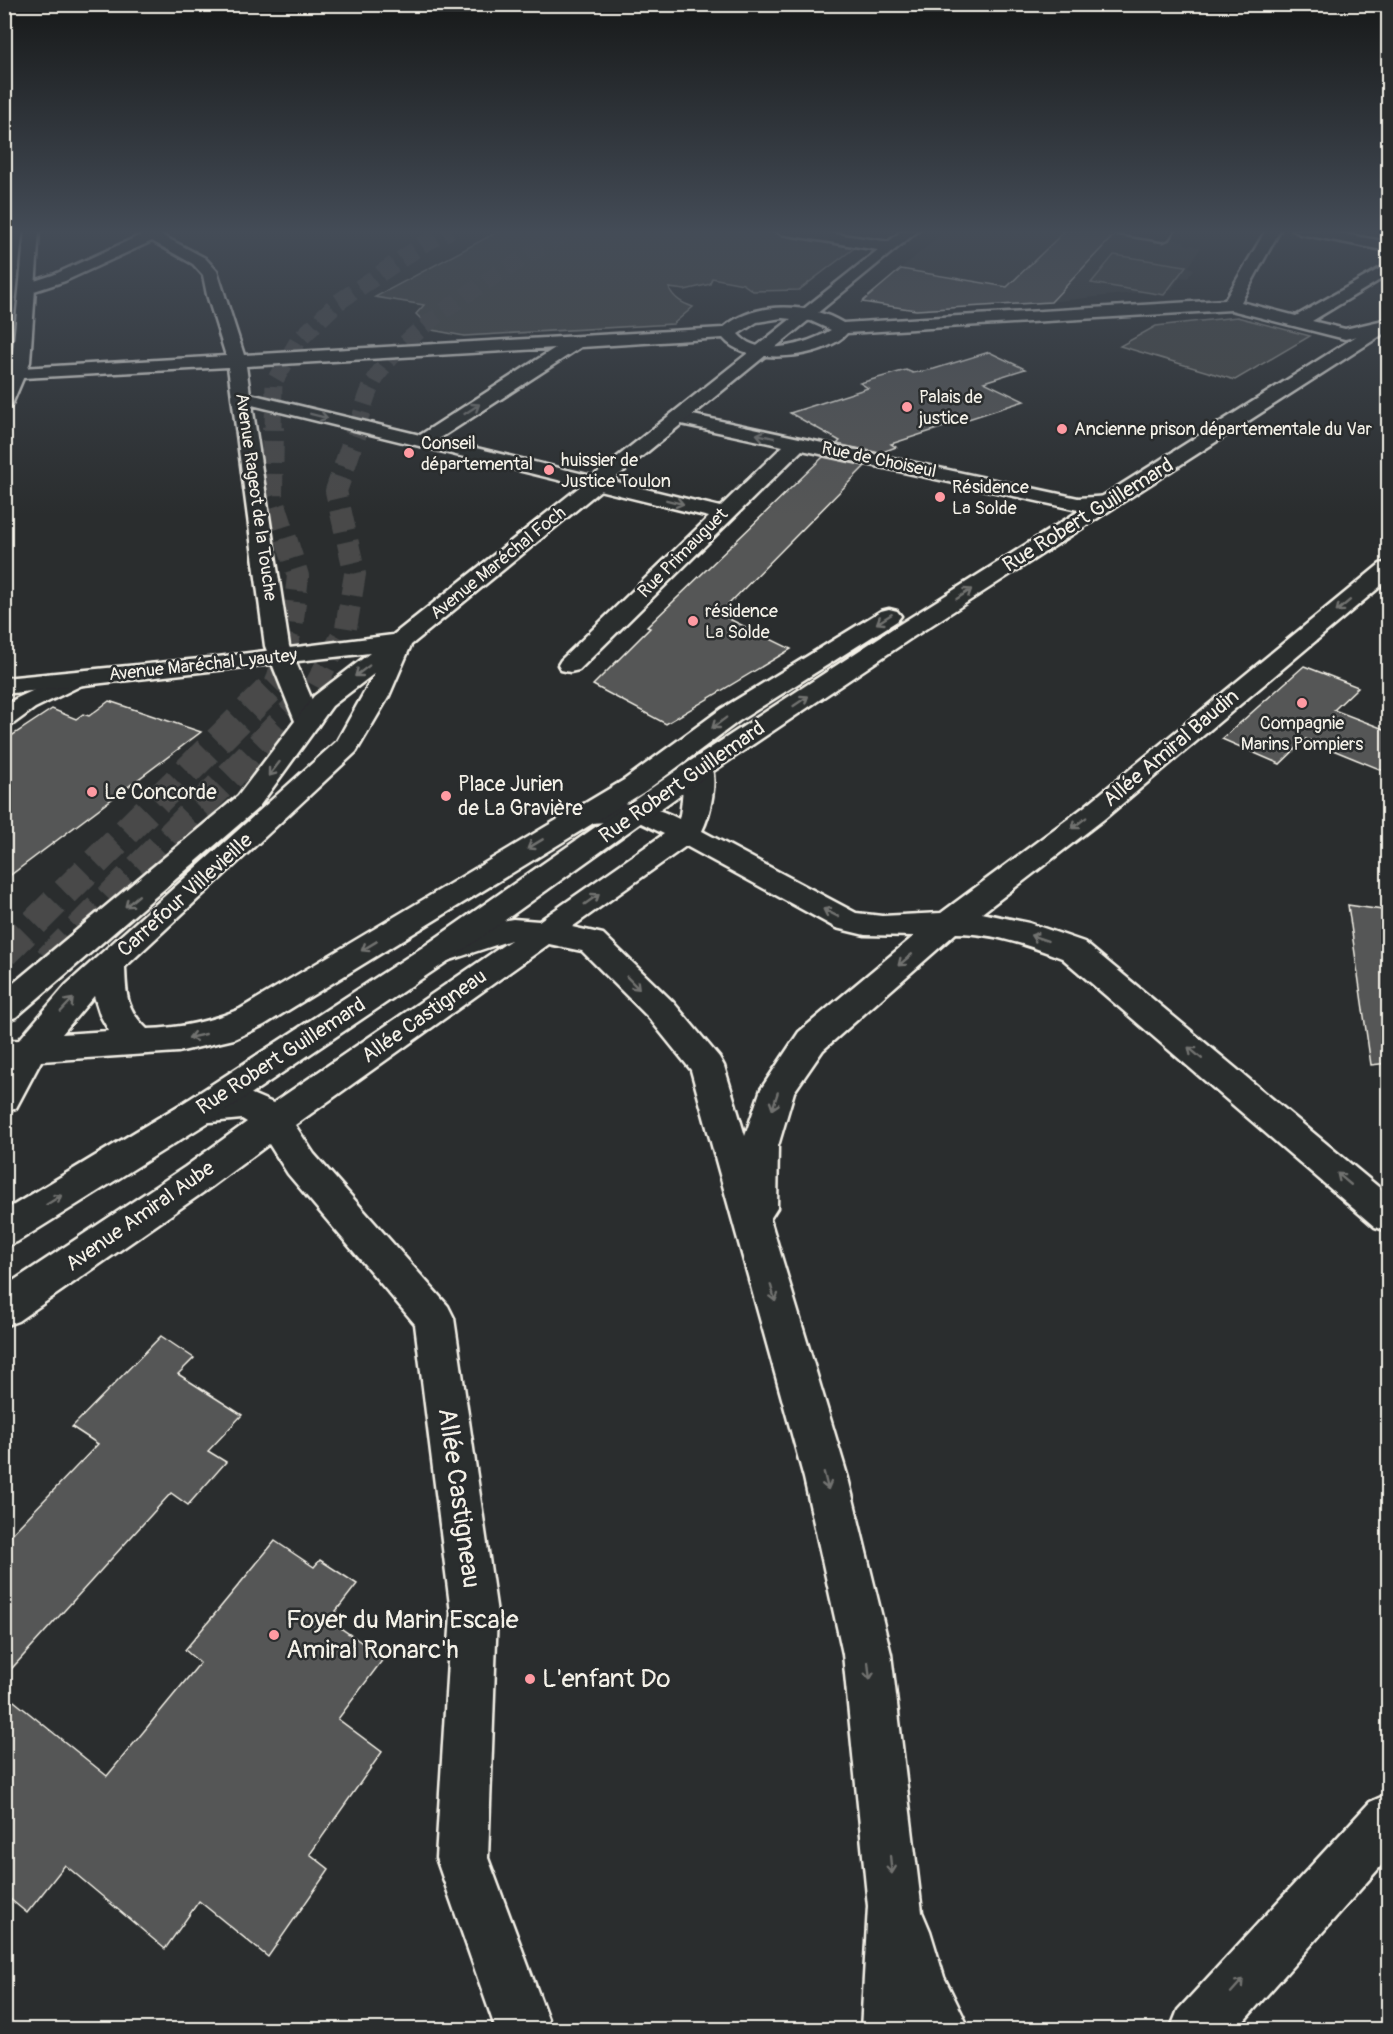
<svg xmlns="http://www.w3.org/2000/svg" width="1393" height="2034" font-family="Pangolin,sans-serif">
  <style>
    .built { fill: #373a3a }
    .green { fill: #444645; stroke: #9c9c96; stroke-width: 1.5 }
    .building { fill: #555756; stroke: #f4f1e8; stroke-width: 1.5 }
    .lines { fill: none; stroke-linecap: round; stroke-linejoin: round }
    .highway-tunnel-far2 { stroke: #484a4a; stroke-width: 17; stroke-dasharray: 17 8; stroke-linecap: butt }
    .highway-tunnel-far1 { stroke: #484a4a; stroke-width: 22; stroke-dasharray: 22 11; stroke-linecap: butt }
    .highway-tunnel { stroke: #484a4a; stroke-width: 29; stroke-dasharray: 29 14; stroke-linecap: butt }
    .minor-casing { stroke: #f4f1e8; stroke-width: 5 }
    .major-casing { stroke: #f4f1e8; stroke-width: 5 }
    .minor { fill: #2a2d2e; fill-rule: evenodd }
    .major { fill: #2a2d2e; fill-rule: evenodd }
    .oneway { stroke: #71726f }
    .poi-dot { fill: #ff9aa2; stroke: #2a2d2e; stroke-width: 2 }
    .labels { text-anchor: middle; dominant-baseline: central; stroke-width: 5; stroke-linejoin: round; paint-order: stroke }
    .far-poi-label { font-size: 18px; fill: #f4f1e8; stroke: #2a2d2e; text-anchor: start }
    .far-street-label { font-size: 18px; fill: #f4f1e8; stroke: #2a2d2e }
    .street-label { font-size: 21px; fill: #f4f1e8; stroke: #2a2d2e }
    .poi-label { font-size: 21px; fill: #f4f1e8; stroke: #2a2d2e; text-anchor: start }
    .near-street-label { font-size: 26px; fill: #f4f1e8; stroke: #2a2d2e }
    .near-poi-label { font-size: 26px; fill: #f4f1e8; stroke: #2a2d2e; text-anchor: start }
  </style>
  <rect width="100%" height="100%" fill="#2a2d2e"/>
  <filter id="ink" filterUnits="userSpaceOnUse"><feTurbulence type="fractalNoise" baseFrequency=".0167" numOctaves="2"/><feDisplacementMap in="SourceGraphic" scale="12" xChannelSelector="R" yChannelSelector="G"/><feConvolveMatrix kernelMatrix="1 2 1 2 8 2 1 2 1" color-interpolation-filters="sRGB"/></filter>
  <g filter="url(#ink)">
    <path class="built" d="M946 230H1102L1185 241 1184 244 1201 247 1189 267 1194 269 1188 278 1180 277 1172 289 1058 301 916 310 870 305 872 303 862 302Z"/>
    <path class="green" d="M501 230H753L857 246 799 290 753 291 743 284 712 278 710 284 685 290 669 288C674 299 682 303 693 307L673 324 464 336 432 330 416 314 424 305 375 297Z
      M1114 255 1186 266 1164 295 1091 283Z
      M1237 317 1310 336 1235 380 1120 346 1156 326Z"/>
    <path class="building" d="M1066 230H1110L1115 234 1051 302 916 310 862 302 901 269 1007 287Z
      M989 352 1025 369 984 382 1024 401 891 444 896 447 880 453 837 444 840 441 790 413 868 388 860 383 906 370 913 373 934 369Z
      M823 457 865 466 719 614 791 649 666 724 593 685 650 628 647 627Z
      M1304 666 1358 687 1334 710 1389 731V773L1306 739 1280 764 1222 739Z
      M109 701 201 732 4 880V741L52 709 76 719 83 714 89 716Z
      M1348 905 1389 911V1063L1371 1065Z
      M161 1336 194 1358 178 1374 242 1415 208 1451 226 1462 188 1505 171 1493 4 1677V1542L98 1444 72 1427Z
      M275 1541 314 1567 320 1560 357 1584 329 1620 384 1658 338 1719 382 1752 310 1854 329 1869 268 1957 199 1901 165 1949 65 1865 27 1913 4 1894V1693L107 1776 200 1663 185 1650Z"/>
    <g class="lines">
      <path class="highway-tunnel-far2" d="M273 428 274 382 298 341 337 303 425 243 451 230
        M357 428C362 414 365 398 372 385 398 330 518 260 572 230"/>
      <path class="highway-tunnel-far1" d="M273 686 276 683 292 628 298 576 272 495 273 427
        M315 686 346 628 355 574 336 491 358 427"/>
      <path class="highway-tunnel" d="M4 953 275 684
        M48 960 293 712 316 684"/>
      <defs>
        <path id="minor" d="M4 230H14L4 235Z
          M152 230 205 258 217 271 244 355 723 328C754 301 809 302 843 323L1225 300 1266 230H1280L1241 302 1296 316 1388 264V275L1312 321 1345 329 1388 319V329L1345 339 1231 310 847 333C825 359 746 367 723 338L581 347 439 439 720 507 783 446 672 422 669 418 672 414 679 412 1078 498 1110 496 1117 498 1121 502 1117 506 1078 510 802 450 579 670 570 672 561 670 558 665 561 660 709 517 252 405 289 646 321 721 317 727 308 729 299 727 295 721 265 646 228 367 4 379V369L226 356 207 295 203 275 193 264 152 241 65 281 28 293 20 288 22 285 53 275ZM782 318 811 321 831 330C808 344 758 359 738 334L757 322ZM555 348 420 435 250 394 246 366Z
          M774 230H809L890 242 898 247 890 252 781 234Z
          M1112 230H1174L1168 239 1163 241 1119 234Z
          M1293 230H1322L1388 242V251L1300 234Z
          M1388 562V580L1104 819 982 913 1029 923 1084 942 1388 1195V1231L1375 1227 1062 958C1027 945 994 933 956 933L823 1050 794 1092 778 1146 777 1208 770 1219 848 1478 891 1654 922 1912 930 1931 944 1977 970 2030H861L868 1906 843 1654 804 1478 691 1070 649 1018 582 951 549 944 295 1125 314 1154 448 1306 454 1318 497 1613 488 1858 552 2030H496L436 1858 451 1613 415 1324 288 1174 269 1144 211 1187 18 1321 4 1326V1287L185 1167 247 1122 242 1119 200 1123 188 1120 182 1110 188 1100 200 1097 247 1092 273 1103 511 940 438 964 427 961 422 953 427 945 490 923 513 919 539 921 664 834 637 821 586 823 576 820 572 814 576 808C611 799 647 802 679 819 684 802 681 774 689 762L699 760 709 762C719 777 710 816 702 831L856 913 882 916 941 913 1084 807 1380 564ZM686 846 836 928 865 935 914 936 799 1032 761 1089 745 1136 724 1066 719 1057 673 1002 603 934 572 927Z
          M73 672 82 675 86 680 82 685 35 708 13 724 4 726V706L17 698Z
          M1388 1794V1858L1236 2030H1170L1178 2010 1370 1802Z"/>
        <path id="major" d="M25 230H39L30 362 13 402 11 406 4 408V379L12 362Z
          M903 230H919L411 645 389 696 356 752 125 967C126 995 126 1009 147 1029 180 1028 209 1022 240 1009L624 780 721 709 881 611 889 609 897 611 901 616 897 621 739 721 644 792 264 1025 234 1039 178 1052 41 1061 16 1108 4 1112V1041L19 1040 66 985 337 741 375 673 332 706 258 808 16 1017 4 1021V991L238 796 314 696 370 653 4 694V678L210 658 393 635ZM94 996 100 1015 109 1031 62 1034Z
          M1388 319V331L910 639 709 774 445 963 212 1120 17 1242 4 1247V1211L188 1100 423 947 689 762 892 629 1382 320Z"/>
      </defs>
      <use href="#minor" class="minor-casing"/>
      <use href="#major" class="major-casing"/>
      <use href="#minor" class="minor"/>
      <use href="#major" class="major"/>
    </g>
    <defs><path id="oneway-shaft" d="M-6 0H5M1.5-3L5.5 0L1.5 3" fill="none" stroke-width="1.6" stroke-linecap="round" stroke-linejoin="round" transform="scale(1.5)"/></defs>
    <g class="oneway">
      <use href="#oneway-shaft" transform="translate(472 409) rotate(-33)"/>
      <use href="#oneway-shaft" transform="translate(319 416) rotate(14)"/>
      <use href="#oneway-shaft" transform="translate(765 436) rotate(-168)"/>
      <use href="#oneway-shaft" transform="translate(675 502) rotate(14)"/>
      <use href="#oneway-shaft" transform="translate(964 594) rotate(-33)"/>
      <use href="#oneway-shaft" transform="translate(1343 606) rotate(140)"/>
      <use href="#oneway-shaft" transform="translate(884 619) rotate(148)"/>
      <use href="#oneway-shaft" transform="translate(362 671) rotate(143)"/>
      <use href="#oneway-shaft" transform="translate(801 701) rotate(-34)"/>
      <use href="#oneway-shaft" transform="translate(719 723) rotate(143)"/>
      <use href="#oneway-shaft" transform="translate(274 769) rotate(128)"/>
      <use href="#oneway-shaft" transform="translate(1079 823) rotate(143)"/>
      <use href="#oneway-shaft" transform="translate(535 844) rotate(149)"/>
      <use href="#oneway-shaft" transform="translate(592 899) rotate(-35)"/>
      <use href="#oneway-shaft" transform="translate(132 901) rotate(140)"/>
      <use href="#oneway-shaft" transform="translate(831 913) rotate(-153)"/>
      <use href="#oneway-shaft" transform="translate(1039 938) rotate(-161)"/>
      <use href="#oneway-shaft" transform="translate(369 946) rotate(149)"/>
      <use href="#oneway-shaft" transform="translate(905 960) rotate(140)"/>
      <use href="#oneway-shaft" transform="translate(633 983) rotate(45)"/>
      <use href="#oneway-shaft" transform="translate(67 1005) rotate(-47)"/>
      <use href="#oneway-shaft" transform="translate(197 1036) rotate(167)"/>
      <use href="#oneway-shaft" transform="translate(1195 1053) rotate(-140)"/>
      <use href="#oneway-shaft" transform="translate(775 1101) rotate(108)"/>
      <use href="#oneway-shaft" transform="translate(1344 1179) rotate(-140)"/>
      <use href="#oneway-shaft" transform="translate(54 1200) rotate(-32)"/>
      <use href="#oneway-shaft" transform="translate(773 1293) rotate(74)"/>
      <use href="#oneway-shaft" transform="translate(826 1481) rotate(76)"/>
      <use href="#oneway-shaft" transform="translate(869 1671) rotate(84)"/>
      <use href="#oneway-shaft" transform="translate(891 1865) rotate(84)"/>
      <use href="#oneway-shaft" transform="translate(1237 1986) rotate(-48)"/>
    </g>
  </g>
  <linearGradient id="sky" x2="0" y2="1"><stop stop-color="#171919"/><stop offset="0.45" stop-color="#444c57"/><stop offset="1" stop-color="#444c57" stop-opacity="0"/></linearGradient>
  <rect width="1393" height="515" fill="url(#sky)"/>
  <g class="poi-dot">
    <circle cx="907" cy="407" r="6"/>
    <circle cx="1062" cy="429" r="6"/>
    <circle cx="409" cy="453" r="6"/>
    <circle cx="549" cy="470" r="6"/>
    <circle cx="940" cy="497" r="6"/>
    <circle cx="693" cy="621" r="6"/>
    <circle cx="1302" cy="703" r="6"/>
    <circle cx="92" cy="792" r="6"/>
    <circle cx="446" cy="796" r="6"/>
    <circle cx="274" cy="1635" r="6"/>
    <circle cx="530" cy="1679" r="6"/>
  </g>
  <g class="labels">
    <g class="far-poi-label">
      <text x="919" y="397">Palais de<tspan x="919" dy="21">justice</tspan></text>
      <text x="1074" y="429">Ancienne prison départementale du Var</text>
      <text x="421" y="443">Conseil<tspan x="421" dy="21">départemental</tspan></text>
      <text x="561" y="460">huissier de<tspan x="561" dy="21">Justice Toulon</tspan></text>
      <text x="952" y="487">Résidence<tspan x="952" dy="21">La Solde</tspan></text>
      <text x="705" y="611">résidence<tspan x="705" dy="21">La Solde</tspan></text>
      <text x="1302" y="723" text-anchor="middle">Compagnie<tspan x="1302" dy="21">Marins Pompiers</tspan></text>
    </g>
    <g class="far-street-label">
      <text transform="translate(879 460) rotate(12)">Rue de Choiseul</text>
      <text transform="translate(256 497) rotate(82)">Avenue Rageot de la Touche</text>
      <text transform="translate(683 553) rotate(-45)">Rue Primauguet</text>
      <text transform="translate(498 563) rotate(-39)">Avenue Maréchal Foch</text>
      <text transform="translate(203 665) rotate(-6)">Avenue Maréchal Lyautey</text>
    </g>
    <g class="street-label">
      <text transform="translate(1088 515) rotate(-32)">Rue Robert Guillemard</text>
      <text transform="translate(1171 748) rotate(-40)">Allée Amiral Baudin</text>
      <text transform="translate(682 782) rotate(-35)">Rue Robert Guillemard</text>
      <text transform="translate(185 895) rotate(-42)">Carrefour Villevieille</text>
      <text transform="translate(424 1016) rotate(-35)">Allée Castigneau</text>
      <text transform="translate(281 1056) rotate(-33)">Rue Robert Guillemard</text>
      <text transform="translate(140 1216) rotate(-35)">Avenue Amiral Aube</text>
    </g>
    <g class="poi-label">
      <text x="458" y="784">Place Jurien<tspan x="458" dy="24">de La Gravière</tspan></text>
      <text x="104" y="792">Le Concorde</text>
    </g>
    <g class="near-street-label">
      <text transform="translate(459 1498) rotate(82)">Allée Castigneau</text>
    </g>
    <g class="near-poi-label">
      <text x="286" y="1620">Foyer du Marin Escale<tspan x="286" dy="30">Amiral Ronarc'h</tspan></text>
      <text x="542" y="1679">L'enfant Do</text>
    </g>
  </g>
  <rect width="1393" height="2034" fill="none" stroke="#2a2d2e" stroke-width="24"/>
  <rect x="12" y="12" width="1369" height="2010" fill="none" stroke="#f4f1e8" stroke-width="2" filter="url(#ink)"/>
</svg>
